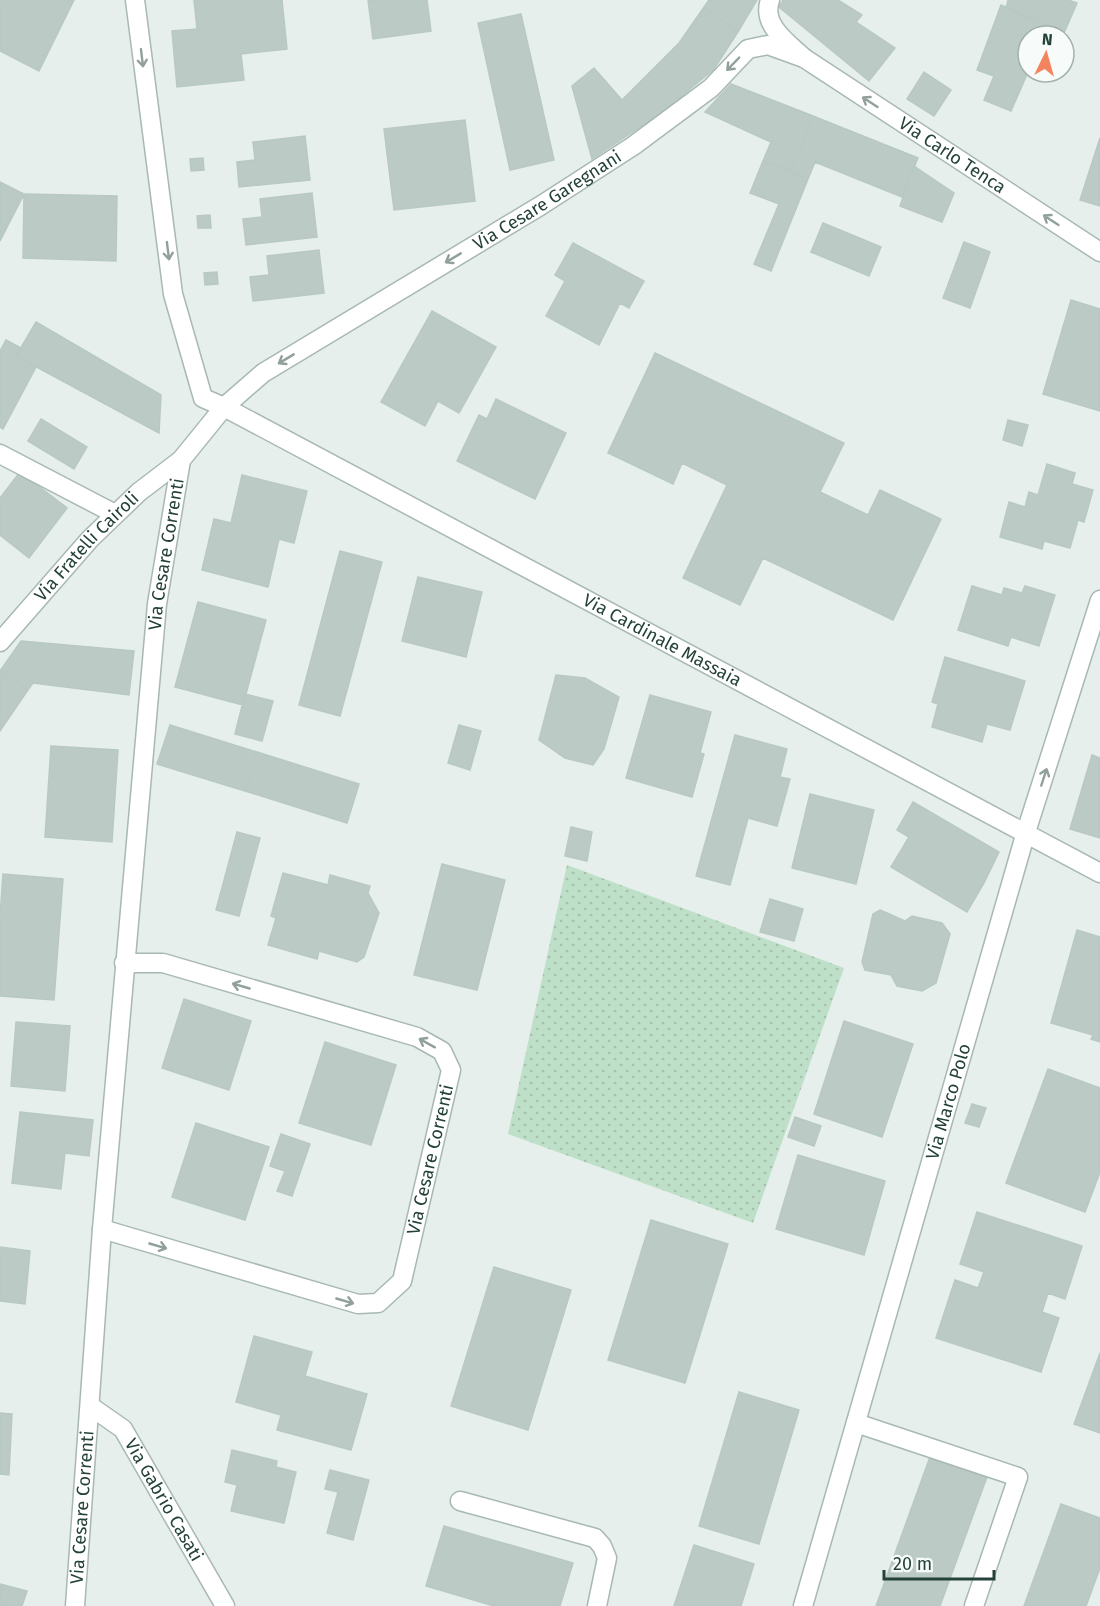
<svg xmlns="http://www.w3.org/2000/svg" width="1100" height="1606" font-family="'Fira Sans',sans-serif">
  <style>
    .grass { fill: url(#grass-dots) }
    .building { fill: #bbcac4; stroke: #b8c9c2; stroke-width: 1.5 }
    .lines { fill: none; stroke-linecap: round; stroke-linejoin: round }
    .service-casing { stroke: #a8b8b2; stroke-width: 21 }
    .minor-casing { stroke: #a8b8b2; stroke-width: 21 }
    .service { stroke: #fff; stroke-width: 18 }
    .minor { stroke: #fff; stroke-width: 18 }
    .oneway { stroke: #92a09c }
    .labels { text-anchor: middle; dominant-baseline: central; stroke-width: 4.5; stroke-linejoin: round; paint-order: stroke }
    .street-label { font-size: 18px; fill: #24423a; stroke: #f7fbf9 }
  </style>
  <defs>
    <pattern id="grass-dots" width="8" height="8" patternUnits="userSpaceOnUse" patternTransform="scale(1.5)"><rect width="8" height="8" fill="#bfe0c8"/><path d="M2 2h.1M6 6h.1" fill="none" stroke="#a4c1ad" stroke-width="1.8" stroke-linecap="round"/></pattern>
  </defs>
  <rect width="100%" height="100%" fill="#e6efeb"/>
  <path class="grass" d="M567 865 844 968 753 1223 508 1134Z"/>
  <path class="building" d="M0 0H74L39 71 0 51Z
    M194 0H282L287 49 241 54 244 80 177 87 172 31 197 29Z
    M368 0H427L431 31 373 39Z
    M709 0H757L738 32 704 7Z
    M783 0H838L862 15 856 22 895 48 869 81 779 7Z
    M1008 0H1068L1077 3 1064 33 1006 8Z
    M1001 5 1048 26 1044 36H1028V72L1011 111 984 100 994 76 977 70Z
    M704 7 738 32 714 69 664 111 592 159 572 86 594 68 622 100 679 43Z
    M521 14 554 160 510 170 478 23Z
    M924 72 951 90 934 116 907 99Z
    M731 84 813 116 791 172 763 161 771 142 705 112Z
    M813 116 918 158 902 197 815 162 808 179 791 172Z
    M465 120 475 201 394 210 384 129Z
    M305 136 310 180 239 187 237 162 255 160 253 142Z
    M1100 138V206L1080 200Z
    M203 158 204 170 191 171 190 159Z
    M763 161 808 179 771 271 754 264 779 204 750 193Z
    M914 166 954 193 942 222 900 206Z
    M0 182 24 194 0 241Z
    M312 193 317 237 246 245 243 219 262 217 260 199Z
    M24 194 117 196 116 261 23 258Z
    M210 215 211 228H198L197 216Z
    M823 223 881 247 869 276 811 252Z
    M964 242 990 252 970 308 943 298Z
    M573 243 644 281 629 308 620 303 599 345 546 316 565 281 555 275Z
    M319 250 324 293 253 301 250 277 269 275 267 256Z
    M217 272 218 284 205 285 204 273Z
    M1071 300 1100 309V411L1043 394Z
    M432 311 496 347 459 413 438 401 425 426 381 402Z
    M36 322 161 395 159 433 16 356Z
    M6 340 21 348 16 356 36 367 3 429 0 427V351Z
    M655 353 844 443 820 492 868 515 880 490 941 519 893 620 763 558 740 605 683 578 727 485 682 463 673 484 608 453Z
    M496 399 566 433 535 499 457 461 479 415 487 419Z
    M41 419 87 447 74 469 28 441Z
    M1008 420 1028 425 1022 446 1003 440Z
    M1047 464 1075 473 1072 484 1093 490 1084 522 1078 520 1070 548 1044 541 1042 549 1000 537 1009 502 1025 507 1029 492 1038 495Z
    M20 472 67 508 29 558 0 535V498Z
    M242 475 307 491 294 543 279 539 268 587 202 570 214 519 231 523Z
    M340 551 382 562 340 716 299 705Z
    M418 577 482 592 466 657 402 641Z
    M972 586 1002 595 1004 588 1022 593 1025 586 1055 595 1039 646 1011 637 1008 646 958 630Z
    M198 602 266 620 243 705 175 687Z
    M21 641 134 651 129 695 33 683 28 690 0 671Z
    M945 657 1025 681 1010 730 987 724 982 742 932 727 938 704 932 702Z
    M0 671 28 690 0 731Z
    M556 675 585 678 619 697 604 749 593 765 565 758 539 740Z
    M245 694 273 701 262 741 235 734Z
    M650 695 711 712 700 753 704 754 692 797 626 778Z
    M170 725 257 752 245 791 157 764Z
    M459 725 481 731 470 770 448 763Z
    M735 735 787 749 780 777 790 779 777 826 748 818 730 885 696 876Z
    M51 746 118 750 112 842 45 837Z
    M257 752 359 784 347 823 245 791Z
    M1092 755 1100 758V838L1070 829Z
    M810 794 874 810 856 884 792 868Z
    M913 802 999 852 984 883 967 912 891 867 909 837 897 830Z
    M571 827 592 832 587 861 565 856Z
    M237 832 260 838 239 916 216 910Z
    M442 864 505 880 477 990 414 975Z
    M283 873 328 885 330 875 370 886 368 893 379 913 364 957 357 962 319 951 317 959 268 945 276 918 271 916Z
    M3 874 63 879 54 1000 0 996V917Z
    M770 899 803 909 794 941 760 932Z
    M880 910 905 921 912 916 942 923 950 934 936 983 922 991 897 986 891 975 865 970 862 962 873 914Z
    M1077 930 1100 937V1042L1091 1039 1093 1035 1051 1023Z
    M184 999 251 1021 229 1090 162 1068Z
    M844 1021 913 1044 882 1137 814 1114Z
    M16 1022 70 1026 65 1091 11 1086Z
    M325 1042 396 1065 371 1145 299 1123Z
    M1048 1069 1100 1088V1172L1085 1212 1006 1183Z
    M972 1104 986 1108 979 1127 965 1123Z
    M20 1112 93 1120 89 1156 65 1153 61 1189 12 1183Z
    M795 1117 821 1126 814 1146 788 1137Z
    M196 1123 269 1147 245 1220 172 1197Z
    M281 1134 310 1144 292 1196 277 1191 285 1171 270 1166Z
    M798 1155 885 1181 864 1255 776 1229Z
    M977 1212 1082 1246 1065 1299 1048 1293 1042 1312 1059 1318 1041 1372 936 1338 955 1280 978 1288 984 1272 960 1264Z
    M651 1220 728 1244 685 1383 608 1360Z
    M0 1247 30 1251 25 1304 0 1301Z
    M494 1267 571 1290 528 1430 451 1406Z
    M254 1336 312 1352 305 1376 367 1394 351 1450 277 1430 281 1415 236 1402Z
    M1100 1353V1433L1074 1424Z
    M739 1392 799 1410 759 1544 699 1526Z
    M0 1413 12 1414 9 1475 0 1474Z
    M232 1450 277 1461 276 1467 296 1472 284 1523 231 1511 237 1485 225 1482Z
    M930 1457 987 1477 940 1606H876Z
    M330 1470 369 1480 353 1540 327 1533 338 1492 325 1489Z
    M1061 1504 1100 1518V1568L1086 1606H1024Z
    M444 1526 573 1563 560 1606H494L426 1586Z
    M694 1545 754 1564 741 1606H674Z
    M0 1584 27 1591 22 1606H0Z"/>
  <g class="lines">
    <defs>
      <path id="service" d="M856 1423 1018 1477 974 1606"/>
      <g id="minor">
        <path id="s1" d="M135 0 173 294 203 398 224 407 1100 873"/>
        <path id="s2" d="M770 0C761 25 788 43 804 58L1100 252"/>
        <path d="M0 454 115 514"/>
        <path id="s3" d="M0 642 90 539 139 492 181 460"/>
        <path id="s4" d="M102 1229 358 1304 378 1303 402 1281 451 1070 442 1051 417 1037 163 963H124"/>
        <path id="s5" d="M90 1406 123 1429 225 1606"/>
        <path d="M460 1501 595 1538 602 1546 607 1558 597 1606"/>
        <path id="s6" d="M75 1606 102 1229 157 604 181 460 224 407 263 373 540 206 633 146 711 88 748 49 768 45 804 58"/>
        <path id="s7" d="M803 1606 1026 832 1100 600"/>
      </g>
    </defs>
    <use href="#service" class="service-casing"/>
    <use href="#minor" class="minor-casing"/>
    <use href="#service" class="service"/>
    <use href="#minor" class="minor"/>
  </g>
  <defs><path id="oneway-shaft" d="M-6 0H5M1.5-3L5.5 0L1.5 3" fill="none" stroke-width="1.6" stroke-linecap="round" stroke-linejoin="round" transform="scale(1.5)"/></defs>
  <g class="oneway">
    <use href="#oneway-shaft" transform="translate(142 58) rotate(83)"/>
    <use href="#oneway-shaft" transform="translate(733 64) rotate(134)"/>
    <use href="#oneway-shaft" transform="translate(870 102) rotate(-147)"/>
    <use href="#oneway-shaft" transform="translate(1051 220) rotate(-147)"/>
    <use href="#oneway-shaft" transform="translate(168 251) rotate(83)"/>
    <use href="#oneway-shaft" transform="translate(453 258) rotate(149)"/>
    <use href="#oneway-shaft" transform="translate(286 359) rotate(149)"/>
    <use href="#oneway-shaft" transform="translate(1044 777) rotate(-72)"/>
    <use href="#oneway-shaft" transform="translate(241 986) rotate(-164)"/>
    <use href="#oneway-shaft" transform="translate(427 1043) rotate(-151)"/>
    <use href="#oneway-shaft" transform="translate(158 1246) rotate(16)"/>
    <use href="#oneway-shaft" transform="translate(345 1301) rotate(16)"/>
  </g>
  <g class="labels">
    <g class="street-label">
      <text stroke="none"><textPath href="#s2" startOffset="249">Via Carlo Tenca</textPath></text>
      <text stroke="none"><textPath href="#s6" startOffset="1604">Via Cesare Garegnani</textPath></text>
      <text stroke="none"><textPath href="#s3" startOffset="129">Via Fratelli Cairoli</textPath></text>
      <text stroke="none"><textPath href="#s6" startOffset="1056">Via Cesare Correnti</textPath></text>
      <text stroke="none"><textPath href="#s1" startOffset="924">Via Cardinale Massaia</textPath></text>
      <text stroke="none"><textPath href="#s7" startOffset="525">Via Marco Polo</textPath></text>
      <text stroke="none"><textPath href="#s4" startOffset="444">Via Cesare Correnti</textPath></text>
      <text stroke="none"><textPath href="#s5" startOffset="122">Via Gabrio Casati</textPath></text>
      <text stroke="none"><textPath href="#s6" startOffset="99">Via Cesare Correnti</textPath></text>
    </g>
  </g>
  <g transform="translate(1046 54) rotate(5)"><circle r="28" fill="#f7fbf9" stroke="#a3b1ad" stroke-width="1.5"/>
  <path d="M0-4.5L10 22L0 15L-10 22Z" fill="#f4845f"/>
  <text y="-9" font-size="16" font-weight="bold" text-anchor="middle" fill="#24423a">N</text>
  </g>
  <path d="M884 1570v9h110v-9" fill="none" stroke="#24423a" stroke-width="3"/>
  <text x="893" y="1570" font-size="18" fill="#24423a" stroke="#f7fbf9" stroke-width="4.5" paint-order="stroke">20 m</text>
</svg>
